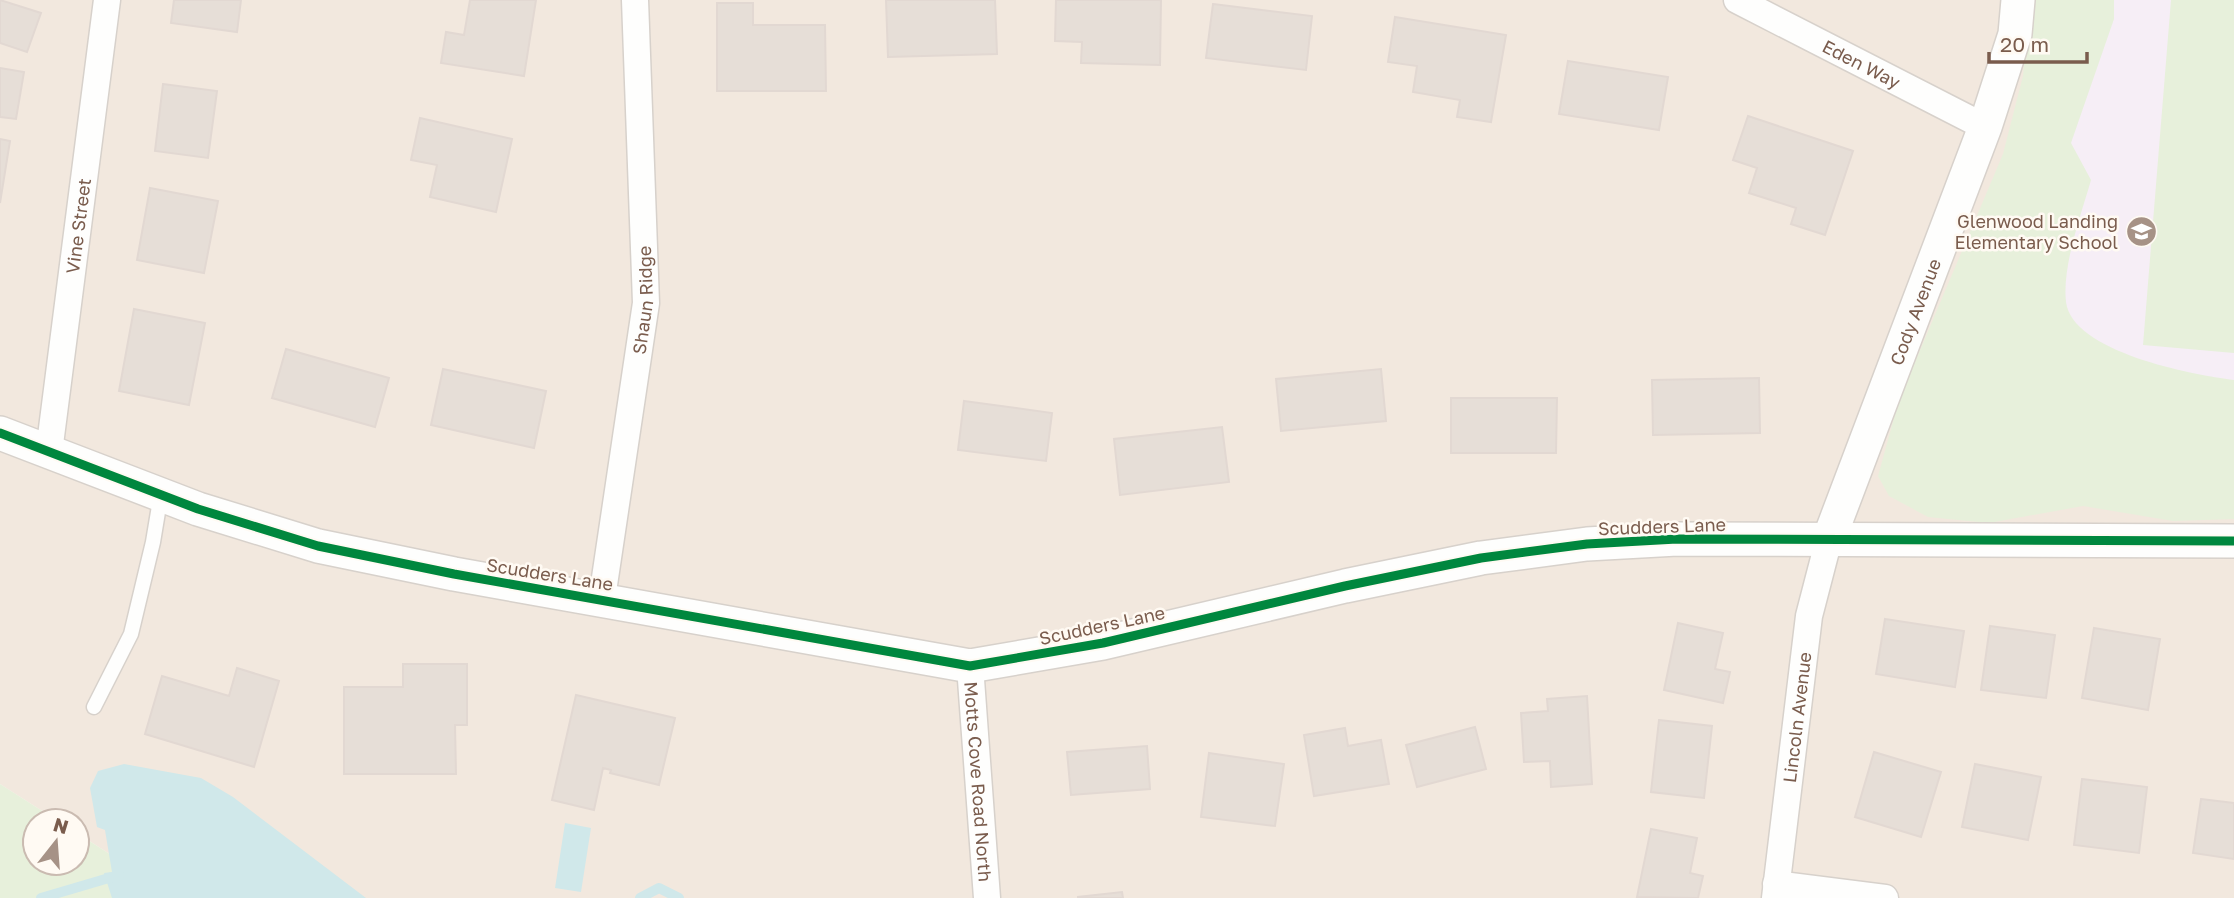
<svg xmlns="http://www.w3.org/2000/svg" width="2234" height="898" font-family="'Golos Text',sans-serif">
  <style>
    .residential { fill: #f2e8de }
    .education { fill: #f6eef6 }
    .green { fill: #e7f0db }
    .water { fill: #d0e8ea }
    .lines { fill: none; stroke-linecap: round; stroke-linejoin: round }
    .stream { stroke: #d0e8ea; stroke-width: 10 }
    .building { fill: #e6ded7; stroke: #e2d8d2; stroke-width: 2 }
    .service-casing { stroke: #d7d1cb; stroke-width: 17 }
    .minor-casing { stroke: #d7d1cb; stroke-width: 29 }
    .tertiary-casing { stroke: #d7d1cb; stroke-width: 36 }
    .service { stroke: #fefefd; stroke-width: 14 }
    .minor { stroke: #fefefd; stroke-width: 26 }
    .tertiary { stroke: #fefefd; stroke-width: 33 }
    .cycleway-casing { stroke: #fffaf3; stroke-width: 13 }
    .cycleway { stroke: #00873e; stroke-width: 9 }
    .labels { text-anchor: middle; dominant-baseline: central; stroke-width: 5; stroke-linejoin: round; paint-order: stroke }
    .street-label { font-size: 18px; fill: #7a5c4d; stroke: #fffaf3 }
    .poi-label { font-size: 18px; fill: #7a5c4d; stroke: #fffaf3; text-anchor: end }
  </style>
  <rect width="100%" height="100%" fill="#f9f5f0"/>
  <path class="residential" d="M0 0H2234V898H178L77 833V821H58L0 784Z"/>
  <path class="education" d="M2048 0H2234V471L2046 462Z"/>
  <path class="green" d="M2030 0H2114V19L2071 143 2091 180C2081 215 2062 266 2066 302 2072 352 2193 375 2234 380V519L2173 521 2083 506 1989 523 1928 517 1889 496 1878 476 1899 400 2003 154 2023 76Z
    M2171 0H2234V353L2143 345Z
    M0 784 58 821H35V863H77V833L178 898H0Z"/>
  <path class="water" d="M124 764 201 778 233 797 366 898H112L104 873 112 872 105 830 97 827 90 788 98 771Z
    M565 823 591 828 581 892 555 888Z"/>
  <g class="lines">
    <path class="stream" d="M41 898 119 875
      M640 898 659 888 679 898"/>
  </g>
  <path class="building" d="M0 0 41 13 27 52 0 43Z
    M174 0H241L237 32 171 23Z
    M470 0H536L524 76 441 63 446 32 464 35Z
    M886 0H995L997 54 888 57Z
    M1056 0H1161L1160 65 1081 63 1082 42 1055 41Z
    M717 3H753V25H825L826 91H717Z
    M1213 4 1312 16 1306 70 1206 58Z
    M1395 17 1506 35 1491 122 1457 117 1460 100 1413 92 1417 66 1388 62Z
    M1568 61 1668 77 1659 130 1559 114Z
    M0 68 24 72 16 119 0 117Z
    M163 84 217 91 208 158 155 151Z
    M1748 116 1853 151 1825 235 1791 224 1796 208 1749 193 1757 168 1733 160Z
    M420 118 512 139 496 212 430 197 437 165 411 160Z
    M0 139 10 141 0 203Z
    M150 188 218 201 204 273 137 260Z
    M134 309 205 323 189 405 119 391Z
    M286 349 389 378 375 427 272 398Z
    M443 369 546 391 534 448 431 425Z
    M1381 369 1386 421 1281 431 1276 379Z
    M1759 378 1760 433 1653 435 1652 380Z
    M1451 398H1557L1556 453H1451Z
    M964 401 1052 413 1046 461 958 450Z
    M1222 427 1229 482 1120 495 1114 439Z
    M1885 619 1964 631 1955 687 1876 674Z
    M1678 623 1723 633 1715 669 1730 672 1723 703 1664 690Z
    M1990 626 2055 635 2046 698 1981 690Z
    M2094 628 2160 639 2148 710 2082 698Z
    M403 664H467V725H455L456 774H344V687H403Z
    M237 668 279 681 254 767 145 734 162 676 229 696Z
    M576 695 675 718 659 785 610 773 611 770 603 768 594 810 552 800Z
    M1587 696 1592 784 1551 787 1550 761 1524 762 1521 713 1548 711 1547 699Z
    M1659 720 1712 726 1704 798 1651 792Z
    M1475 727 1486 769 1417 787 1406 745Z
    M1345 728 1348 746 1381 740 1389 784 1314 796 1304 735Z
    M1147 746 1150 789 1071 795 1067 752Z
    M1874 752 1941 772 1921 837 1855 817Z
    M1209 753 1284 764 1275 826 1201 817Z
    M1975 764 2041 777 2028 840 1962 827Z
    M2082 779 2147 787 2139 853 2074 845Z
    M2201 799 2234 803V859L2193 853Z
    M1651 829 1697 838 1690 873 1703 876 1698 898 1637 897Z
    M1122 892 1123 898H1078V897Z"/>
  <g class="lines">
    <defs>
      <path id="service" d="M94 707 131 634 153 542 161 494"/>
      <g id="minor">
        <path id="s1" d="M1737 0 1985 127"/>
        <path id="s2" d="M49 452 107 0"/>
        <path id="s3" d="M602 598 646 303 635 0"/>
        <path id="s4" d="M970 666 987 898"/>
        <path d="M1776 884 1885 898"/>
        <path id="s5" d="M1775 898 1809 616 1829 539"/>
      </g>
      <g id="tertiary">
        <path d="M0 433 198 509 318 546 454 574 970 666 1103 643 1345 586 1481 558 1587 544 1677 539 2234 541"/>
        <path id="s6" d="M1829 539 1985 127 2015 34 2018 0"/>
      </g>
    </defs>
    <use href="#service" class="service-casing"/>
    <use href="#minor" class="minor-casing"/>
    <use href="#tertiary" class="tertiary-casing"/>
    <use href="#service" class="service"/>
    <use href="#minor" class="minor"/>
    <use href="#tertiary" class="tertiary"/>
    <defs>
      <path id="cycleway" d="M0 433 198 509 318 546 454 574 970 666 1103 643 1345 586 1481 558 1587 544 1677 539 2234 541"/>
    </defs>
    <use href="#cycleway" class="cycleway-casing"/>
    <use href="#cycleway" class="cycleway"/>
  </g>
  <defs>
    <symbol id="school-disc" viewBox="-11 -11 22 22"><circle r="9.5" fill="#a69286" stroke="#fffaf3"/><path d="M0-5L7-2L0 1L-7-2ZM-4 1L0 2.5L4 1V4Q0 6-4 4Z" fill="#fff"/></symbol>
  </defs>
  <g fill-rule="evenodd">
    <use href="#school-disc" x="2124" y="214" width="35" height="35"/>
  </g>
  <g class="labels">
    <g class="street-label">
      <text stroke="none"><textPath href="#s1" startOffset="140">Eden Way</textPath></text>
      <text stroke="none"><textPath href="#s2" startOffset="228">Vine Street</textPath></text>
      <text stroke="none"><textPath href="#s3" startOffset="301">Shaun Ridge</textPath></text>
      <text stroke="none"><textPath href="#s6" startOffset="243">Cody Avenue</textPath></text>
      <text transform="translate(1662 526) rotate(-2)">Scudders Lane</text>
      <text transform="translate(550 574) rotate(9)">Scudders Lane</text>
      <text transform="translate(1102 625) rotate(-12)">Scudders Lane</text>
      <text stroke="none"><textPath href="#s5" startOffset="182">Lincoln Avenue</textPath></text>
      <text stroke="none"><textPath href="#s4" startOffset="116">Motts Cove Road North</textPath></text>
    </g>
    <g class="poi-label">
      <text x="2118" y="221">Glenwood Landing<tspan x="2118" dy="21">Elementary School</tspan></text>
    </g>
  </g>
  <g transform="translate(56 842) rotate(17)"><circle r="33" fill="#fffaf3" stroke="#cabbb1" stroke-width="2"/>
  <path d="M0-5L12 26L0 18L-12 26Z" fill="#a69286"/>
  <text y="-10" font-size="19" font-weight="bold" text-anchor="middle" fill="#7a5c4d">N</text>
  </g>
  <path d="M1989 52v10h98v-10" fill="none" stroke="#7a5c4d" stroke-width="3.5"/>
  <text x="2000" y="52" font-size="21" fill="#7a5c4d" stroke="#fffaf3" stroke-width="5" paint-order="stroke">20 m</text>
</svg>
